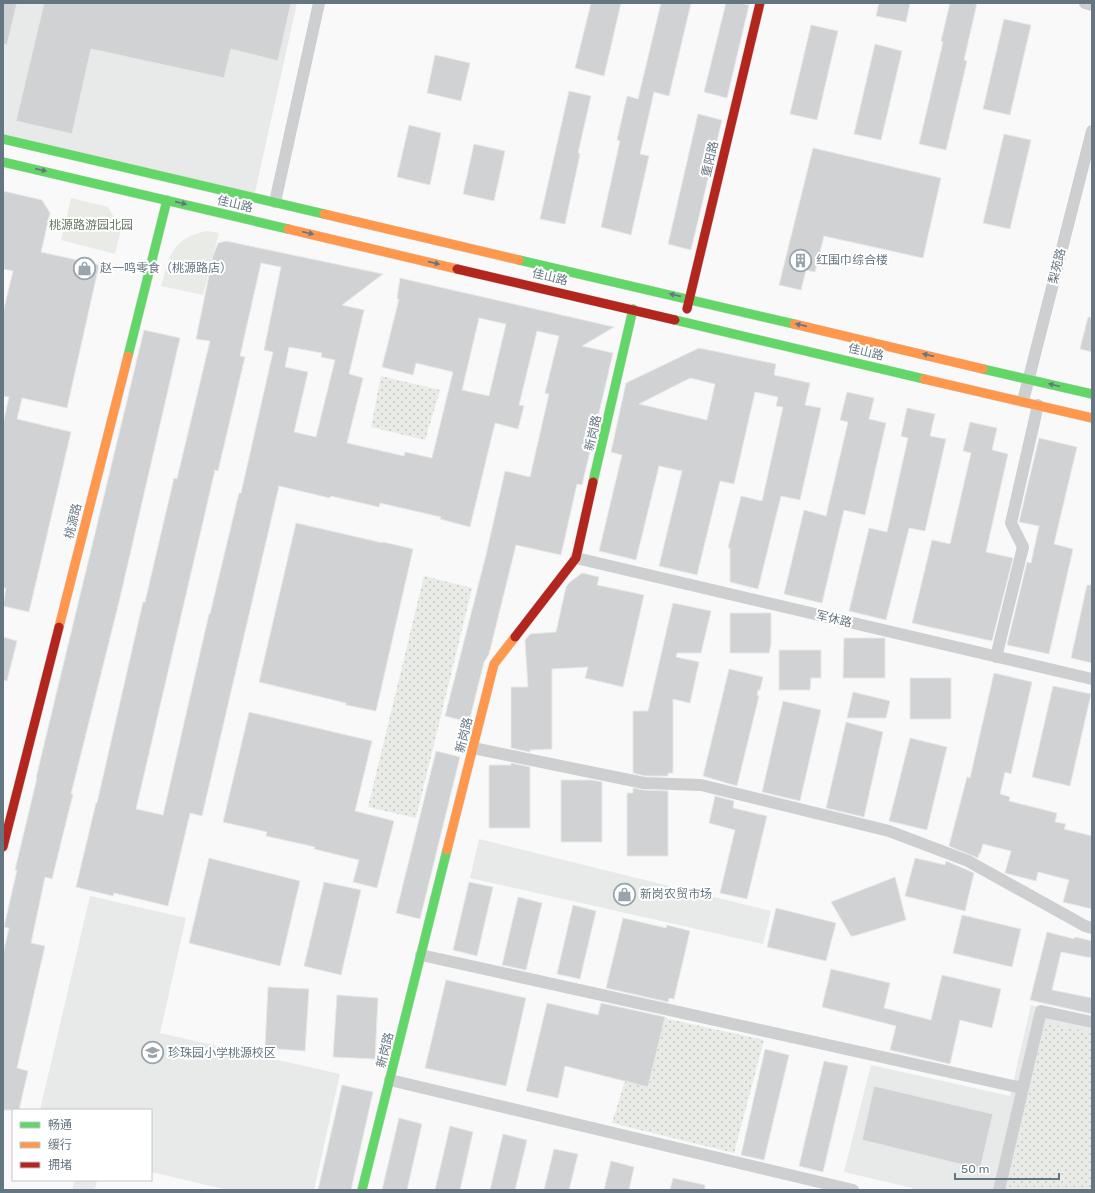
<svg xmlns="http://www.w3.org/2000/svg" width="1095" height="1193" font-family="Rubik,'Noto Sans SC',sans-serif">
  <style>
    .built { fill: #e8e9e9 }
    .grass { fill: url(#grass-dots) }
    .park { fill: #e8ebe6 }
    .building { fill: #d0d2d3; stroke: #e8e8e8; fill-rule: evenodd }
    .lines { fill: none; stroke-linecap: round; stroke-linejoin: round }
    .fast-casing { stroke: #d5d6d7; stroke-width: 10 }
    .slow-casing { stroke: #d5d6d7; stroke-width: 10 }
    .jam-casing { stroke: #d5d6d7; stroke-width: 10 }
    .street { stroke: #cecfd0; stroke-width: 12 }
    .fast { stroke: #63d668; stroke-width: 9 }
    .slow { stroke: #ff974d; stroke-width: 9 }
    .jam { stroke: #b3261e; stroke-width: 9 }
    .oneway { fill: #657683 }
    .labels { text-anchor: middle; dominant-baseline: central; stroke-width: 4; stroke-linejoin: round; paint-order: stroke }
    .street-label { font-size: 12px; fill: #657683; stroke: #fff }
    .park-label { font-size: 12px; fill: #687a64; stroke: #fff }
    .poi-label { font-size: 12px; fill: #657683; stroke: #fff; text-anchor: start }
  </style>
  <defs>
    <pattern id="grass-dots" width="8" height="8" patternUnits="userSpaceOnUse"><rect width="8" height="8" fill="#e8ebe6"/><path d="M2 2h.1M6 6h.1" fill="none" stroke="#c0c3c0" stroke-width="1.8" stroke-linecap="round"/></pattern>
  </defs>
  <rect width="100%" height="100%" fill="#f9f9f9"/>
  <path class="built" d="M3 3H297L254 197 3 139Z
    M479 839 771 911 763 944 470 878Z
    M90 896 186 918 160 1033 340 1074 314 1190H228L151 1172V1110H40Z
    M1031 1005 1092 1019V1190H912V1188L844 1172 871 1065 1010 1096Z
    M75 1180H97L95 1190H72Z"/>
  <path class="grass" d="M381 376 440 390 425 440 371 427Z
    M424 576 472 588 416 818 368 807Z
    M664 1018 764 1040 734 1153 612 1123 625 1081 648 1087Z
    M1045 1023 1092 1033V1190H1007Z"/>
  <path class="park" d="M71 198 108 207 121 229 115 254 61 240Z
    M207 231 219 233 203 295 161 286C170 255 172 238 207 231Z"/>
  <path class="building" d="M3 3H17L7 45 3 44Z
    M44 3H291L278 61 231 49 224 78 91 49 72 134 16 121Z
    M591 3H621L604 76 575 68Z
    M661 3H691L669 96 654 92 640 154 649 156 631 235 601 227 620 141 617 140 627 96 638 99Z
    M726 3H739L749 5 727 98 704 92Z
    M879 3H910L906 22 876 16Z
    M950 3H977L964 60 967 61 946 150 919 144 943 42 941 41Z
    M1004 19 1031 25 1010 115 983 109Z
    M811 25 838 31 817 120 790 114Z
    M875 44 902 51 881 140 854 134Z
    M435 55 470 63 461 101 427 93Z
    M569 91 591 96 578 153 580 154 565 224 540 219Z
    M698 114 722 120 691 250 668 244Z
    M409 125 441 133 430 185 397 177Z
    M1004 134 1031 140 1010 229 983 223Z
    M474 144 505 151 494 201 463 194Z
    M813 148 941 178 923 258 824 236 815 272 806 270 801 290 779 285Z
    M3 191 42 200 50 213 41 252 99 265 67 408 22 398 17 419 71 432 29 612 3 606 6 588H3V424L9 397 3 396V313L13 271 3 269Z
    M226 241 383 274 342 305 364 310 349 374 363 378 347 443 404 456 405 452 432 458 453 372 416 363 413 375 382 367 399 299H397L400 278 614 327 582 346 613 353 582 485 577 484 561 555 516 545 489 654 484 662 469 722 445 716 486 555 505 471 530 477 549 394 545 393 559 336 537 331 519 405 524 406 518 429 495 423 470 527 440 519 441 517 380 503 379 507 331 496 330 498 279 486 202 816 190 813 168 906 114 893 113 896 76 887 96 803H97L143 602H145L174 478 177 479 210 341 196 339 213 256 218 243ZM261 263 281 267 264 350 273 352 241 493H239L210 614H209L163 815 136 809 215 470 218 471 245 357 240 356ZM479 318 506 324 489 396 462 390ZM289 347 322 353 321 357 335 360 316 437 294 432 308 372 285 367Z
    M1088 317 1092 318V352L1080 349Z
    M144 330 180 338 119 602 71 794H73L52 879 45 877 31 943 45 946 17 1068 28 1071 19 1110H3V954L9 928 4 927 17 870H15L37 778H36Z
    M699 348 776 364 774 375 810 383 805 405 821 408 800 500 781 496 758 589 730 582V548H728L741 496 762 501 783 407 776 406 778 397 755 392 734 484 720 481 697 575 659 566 682 471 659 466 636 560 599 551 622 455 611 452 626 383ZM690 378 715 384 707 420 639 404Z
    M847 392 874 398 869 419 886 423 865 515 844 510 822 603 784 594 804 510 826 516 848 422 840 420Z
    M907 408 935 414 930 436 946 439 925 531 909 528 886 620 849 611 869 528 887 532 908 438 901 436Z
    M970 422 997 428 992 450 1008 454 986 552 1013 558 992 641 912 623 932 540 950 544 971 453 963 451Z
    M1039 438 1077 447 1054 544 1073 549 1049 654 1007 645 1027 562 1031 563 1039 526 1019 522Z
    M296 523 383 543V542L413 549 376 711 346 705V703L259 682Z
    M582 573 599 577 597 585 644 595 623 687 585 678 588 667 552 669V749L530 750V752L511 748V687H528L525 640 530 634 556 632 566 587 570 582Z
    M1087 585H1092V663L1071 658Z
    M673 603 711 611 701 653H677L676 657 699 662 690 703 673 699V773H668V776H645L633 773V711H648Z
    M730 613H771V644L769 653H730Z
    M3 637 17 641 7 681 3 680Z
    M844 638H885V678H843Z
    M779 650H821V678H811L810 690H779Z
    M729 669 763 677 760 690H758L757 695 759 696 737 786 703 776Z
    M994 673 1032 682 1011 774 1005 772 1000 794 1010 797 1009 801 1057 813 1055 822 1066 824 1064 829 1092 836V909L1063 902 1069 880 1038 872 1036 881 1005 873 1011 851 983 844 980 854 979 853 978 858 949 846 967 777 970 778Z
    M910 678H951V719H910Z
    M1053 686 1091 694 1070 786 1032 777Z
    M853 692 890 701 886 718H847Z
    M783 701 821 710 800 801 762 792Z
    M249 712 372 741 355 811 394 821 377 888 353 882 359 860 314 849 315 847 266 836 267 832 223 822Z
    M846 722 883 732 864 817 826 808Z
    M910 738 947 747 927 830 889 821Z
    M436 751 460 757 420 919 396 913Z
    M511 763 530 767V828H489V765H511Z
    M561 780H591L602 782V842H561Z
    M633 788 644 790 668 791V856H627V793H633Z
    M715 796 734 801 733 808 767 816 747 899 720 893 735 830 709 823Z
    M209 858 300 881 280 966 189 943Z
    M915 858 945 865 946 861 974 873 965 911 905 896Z
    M895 877 906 920 854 936H851L831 902Z
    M324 882 361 890 341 975 304 966Z
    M469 882 493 887 477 956 453 950Z
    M518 897 542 903 526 970 502 965Z
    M573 905 596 911 580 979 557 974Z
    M776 908 836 923 826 961 767 947Z
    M962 915 1021 929 1012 967 953 953Z
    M623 918 666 928 667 925 690 931 674 999 669 998 668 1002 606 988Z
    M1047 932 1074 939 1075 937 1092 941V958L1061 952 1052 990 1092 998V1014L1030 1000Z
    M831 969 890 983 884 1008 931 1020 942 975 1001 989 992 1028 960 1020 950 1064 890 1050 896 1026 822 1007Z
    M446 980 526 998 506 1086 425 1068Z
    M268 987 309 989 305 1051 265 1048Z
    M337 995 378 998 375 1059 333 1057Z
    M547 1003 598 1015 601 1003 665 1017 648 1087 565 1066 558 1098 526 1091Z
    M765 1049 789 1055 764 1160 741 1155Z
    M824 1061 848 1066 823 1172 799 1166Z
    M342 1085 373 1092 351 1190H318Z
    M874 1086 993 1114 980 1169 862 1140Z
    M399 1118 422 1124 407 1190H382Z
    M450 1126 473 1132 460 1190H435Z
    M503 1134 527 1140 515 1190H490Z
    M554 1149 578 1154 569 1190H544Z
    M611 1161 634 1167 629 1190H604Z
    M673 1178 705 1185V1190H670Z"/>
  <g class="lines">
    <defs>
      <path id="fast" d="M3 139 324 214
        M3 162 288 229
        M519 260 794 324
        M675 320 924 379
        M128 356 167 200
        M983 369 1092 394
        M593 482 633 309
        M362 1190 447 850"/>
      <path id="slow" d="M324 214 519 260
        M288 229 457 269
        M794 324 983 369
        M924 379 1092 418
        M59 627 128 356
        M447 850 494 664 515 637"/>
      <path id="jam" d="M457 269 675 320
        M687 309 760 3
        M515 637 576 558 593 482
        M3 847 59 627"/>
    </defs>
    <use href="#fast" class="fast-casing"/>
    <use href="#slow" class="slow-casing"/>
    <use href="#jam" class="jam-casing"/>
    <path class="street" d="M1085 3 1092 5
      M275 202 319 3
      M1023 401 1092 131
      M576 558 1092 679
      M996 657 1023 547 1011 523 1038 405
      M473 748 644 783 701 785 889 831 968 861 1085 926 1092 928
      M421 955 1022 1088
      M390 1080 853 1190
      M999 1190 1041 1011 1092 1022"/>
    <use href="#fast" class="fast"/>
    <use href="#slow" class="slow"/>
    <use href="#jam" class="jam"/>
  </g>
  <defs><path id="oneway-solid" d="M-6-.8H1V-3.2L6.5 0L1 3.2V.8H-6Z"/></defs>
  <g class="oneway">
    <use href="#oneway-solid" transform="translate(41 170) rotate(13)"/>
    <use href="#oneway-solid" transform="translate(181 203) rotate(13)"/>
    <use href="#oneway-solid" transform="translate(308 233) rotate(13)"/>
    <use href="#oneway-solid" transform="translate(434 263) rotate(13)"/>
    <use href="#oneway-solid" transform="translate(675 295) rotate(-167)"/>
    <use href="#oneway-solid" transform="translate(801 325) rotate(-167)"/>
    <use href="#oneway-solid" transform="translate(928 355) rotate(-167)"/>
    <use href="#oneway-solid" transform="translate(1054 385) rotate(-166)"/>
  </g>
  <defs>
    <symbol id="building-ring" viewBox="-11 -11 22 22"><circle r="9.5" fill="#fff" stroke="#99a4ac" stroke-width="1.5"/><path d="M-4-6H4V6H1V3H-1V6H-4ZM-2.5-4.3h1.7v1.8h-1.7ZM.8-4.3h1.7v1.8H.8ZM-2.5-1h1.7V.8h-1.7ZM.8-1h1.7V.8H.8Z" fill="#99a4ac"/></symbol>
    <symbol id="shop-ring" viewBox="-11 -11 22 22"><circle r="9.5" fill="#fff" stroke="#99a4ac" stroke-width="1.5"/><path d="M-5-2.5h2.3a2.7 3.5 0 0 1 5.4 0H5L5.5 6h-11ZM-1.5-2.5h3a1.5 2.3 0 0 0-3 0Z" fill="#99a4ac"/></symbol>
    <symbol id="school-ring" viewBox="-11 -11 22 22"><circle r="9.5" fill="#fff" stroke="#99a4ac" stroke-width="1.5"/><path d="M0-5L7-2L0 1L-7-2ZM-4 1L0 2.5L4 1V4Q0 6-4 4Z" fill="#99a4ac"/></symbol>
  </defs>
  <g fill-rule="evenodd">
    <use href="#building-ring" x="788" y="248" width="25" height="25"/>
    <use href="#shop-ring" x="72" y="256" width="25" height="25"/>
    <use href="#shop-ring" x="612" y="882" width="25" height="25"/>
    <use href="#school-ring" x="140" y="1040" width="25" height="25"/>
  </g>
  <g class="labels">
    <g class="street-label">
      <text transform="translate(710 159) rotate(-77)">重阳路</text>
      <text transform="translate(235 204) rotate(13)">佳山路</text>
      <text transform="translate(1057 266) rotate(-76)">梨苑路</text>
      <text transform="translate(550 277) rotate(13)">佳山路</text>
      <text transform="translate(866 352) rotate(13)">佳山路</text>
      <text transform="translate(593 433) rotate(-77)">新岗路</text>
      <text transform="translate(73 521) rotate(-76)">桃源路</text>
      <text transform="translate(834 619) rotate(13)">军休路</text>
      <text transform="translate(464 735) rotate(-76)">新岗路</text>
      <text transform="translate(385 1050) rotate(-76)">新岗路</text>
    </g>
    <g class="park-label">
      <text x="91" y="225">桃源路游园北园</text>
    </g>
    <g class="poi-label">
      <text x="816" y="260">红围巾综合楼</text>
      <text x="100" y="268">赵一鸣零食（桃源路店）</text>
      <text x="640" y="894">新岗农贸市场</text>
      <text x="168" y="1053">珍珠园小学桃源校区</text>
    </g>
  </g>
  <rect width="1095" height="1193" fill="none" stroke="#657683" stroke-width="8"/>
  <rect x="12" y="1109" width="140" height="72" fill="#ffffff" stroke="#c1c8cd"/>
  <rect x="20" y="1122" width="20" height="6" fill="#63d668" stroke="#c1c8cd"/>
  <text x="48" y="1129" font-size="12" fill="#657683">畅通</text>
  <rect x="20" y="1142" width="20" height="6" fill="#ff974d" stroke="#c1c8cd"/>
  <text x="48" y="1149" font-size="12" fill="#657683">缓行</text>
  <rect x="20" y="1162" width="20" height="6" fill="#b3261e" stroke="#c1c8cd"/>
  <text x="48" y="1169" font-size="12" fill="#657683">拥堵</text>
  <path d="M955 1173v6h104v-6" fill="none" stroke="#657683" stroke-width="2"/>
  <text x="961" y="1173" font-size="12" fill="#657683" stroke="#ffffff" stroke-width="3" paint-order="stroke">50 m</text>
</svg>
